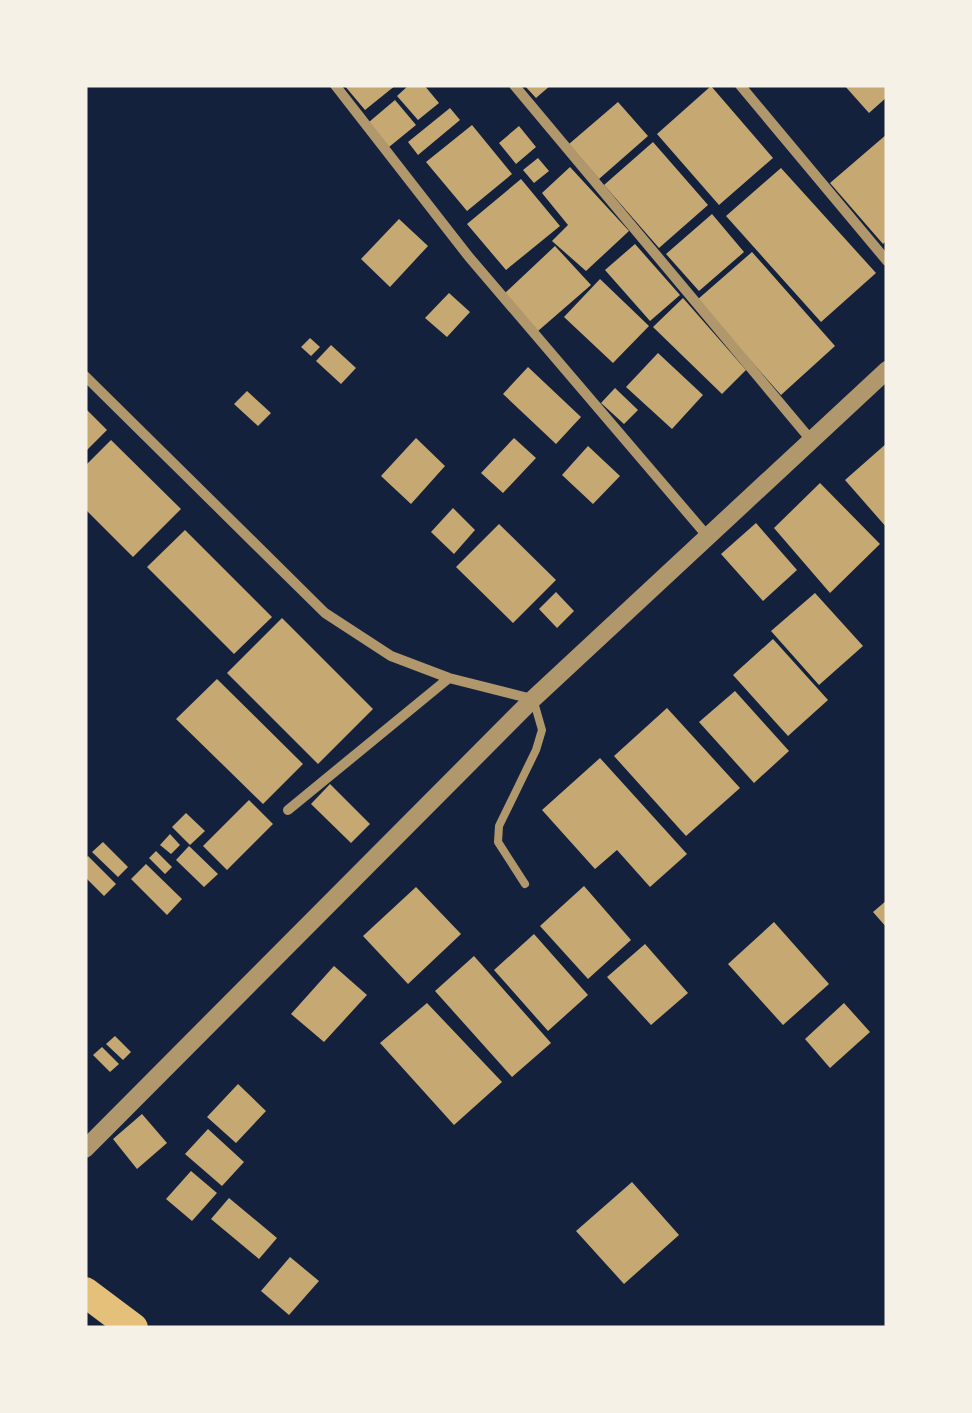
<svg xmlns="http://www.w3.org/2000/svg" width="972" height="1413" font-family="Montserrat,sans-serif">
  <style>
    .building { fill: #c6a872 }
    .lines { fill: none; stroke-linecap: round; stroke-linejoin: round }
    .service { stroke: #b1986c; stroke-width: 8 }
    .minor { stroke: #b1986c; stroke-width: 10 }
    .tertiary { stroke: #b1986c; stroke-width: 18 }
    .motorway { stroke: #e5c07b; stroke-width: 30 }
  </style>
  <rect width="100%" height="100%" fill="#14213d"/>
  <path class="building" d="M344 85H396L365 110Z
    M409 85H424L439 103 418 120 397 96Z
    M524 85H551L536 98Z
    M844 85H887V97L869 113Z
    M711 86 773 158 719 205 657 134Z
    M395 100 416 125 389 147 369 122Z
    M618 102 648 136 599 179 569 144Z
    M450 108 460 120 418 155 408 142Z
    M472 125 512 174 467 211 426 162Z
    M519 126 536 147 516 164 499 143Z
    M887 134V240L883 244 830 183Z
    M653 142 708 205 659 248 604 185Z
    M538 158 549 171 534 183 523 170Z
    M570 167 629 231 586 271 552 241 568 225 542 193Z
    M781 168 876 273 821 322 726 216Z
    M521 179 560 226 506 270 467 224Z
    M712 214 744 252 699 291 666 254Z
    M399 219 428 246 390 287 361 259Z
    M635 244 680 295 650 321 605 270Z
    M555 246 591 285 538 331 504 294Z
    M752 252 835 346 781 395 697 300Z
    M600 279 649 326 613 363 564 317Z
    M449 293 470 312 447 337 425 318Z
    M683 298 746 370 722 394 653 327Z
    M310 338 320 347 311 356 301 347Z
    M331 345 356 368 341 384 316 361Z
    M658 353 703 395 672 429 626 387Z
    M528 367 581 417 556 444 503 394Z
    M615 388 638 410 624 424 601 403Z
    M247 391 271 413 258 426 234 404Z
    M85 408 107 430 85 452Z
    M416 438 445 466 411 504 381 476Z
    M514 438 536 458 503 493 481 473Z
    M111 440 181 509 133 557 85 509V466Z
    M887 443V528L845 480Z
    M588 446 620 476 593 504 562 475Z
    M820 483 880 544 830 593 774 528Z
    M453 508 475 530 454 554 431 532Z
    M756 523 797 570 763 601 721 554Z
    M499 524 556 580 513 623 456 567Z
    M185 530 272 617 234 654 147 567Z
    M556 592 574 611 557 628 539 609Z
    M815 593 863 646 819 685 771 631Z
    M282 618 373 709 318 764 227 673Z
    M773 639 828 700 788 736 733 675Z
    M217 679 303 764 263 804 176 719Z
    M735 691 789 751 754 783 699 722Z
    M667 708 740 788 686 836 614 756Z
    M600 758 687 854 650 887 617 850 595 869 542 810Z
    M330 784 370 824 351 843 311 804Z
    M249 800 273 824 227 870 203 846Z
    M186 813 205 831 190 845 172 827Z
    M170 834 180 845 171 854 160 845Z
    M103 842 128 867 118 877 92 852Z
    M189 846 218 874 204 887 176 860Z
    M156 851 172 867 165 874 149 858Z
    M88 856 116 884 104 896 85 877V859Z
    M146 864 182 899 167 915 131 879Z
    M584 886 631 940 588 979 540 926Z
    M416 887 461 934 408 984 363 936Z
    M887 900V928L873 912Z
    M774 922 829 984 783 1025 728 964Z
    M534 934 588 995 548 1031 494 970Z
    M645 944 688 993 651 1025 607 977Z
    M474 956 551 1043 512 1077 435 991Z
    M334 966 367 995 324 1042 291 1014Z
    M427 1003 502 1082 454 1125 380 1043Z
    M844 1003 870 1032 830 1068 805 1039Z
    M115 1036 131 1052 123 1060 106 1044Z
    M102 1047 119 1064 110 1072 93 1055Z
    M238 1084 266 1111 236 1143 207 1117Z
    M142 1114 167 1143 137 1169 113 1139Z
    M208 1129 244 1162 222 1186 185 1154Z
    M191 1171 217 1193 192 1221 166 1199Z
    M632 1182 679 1235 624 1284 576 1231Z
    M229 1198 277 1238 259 1259 211 1219Z
    M290 1257 319 1281 289 1315 261 1291Z"/>
  <g class="lines">
    <path class="service" d="M525 884 498 842 499 826 536 750 542 730 534 702"/>
    <path class="minor" d="M335 85 469 257 709 538
      M514 85 811 440
      M740 85 887 261
      M85 376 325 613 391 656 449 678 532 699
      M288 810 449 678"/>
    <path class="tertiary" d="M85 1149 533 699 887 370"/>
    <path class="motorway" d="M85 1292 133 1328"/>
  </g>
  <rect width="972" height="1413" fill="none" stroke="#f6f1e7" stroke-width="175"/>
</svg>
